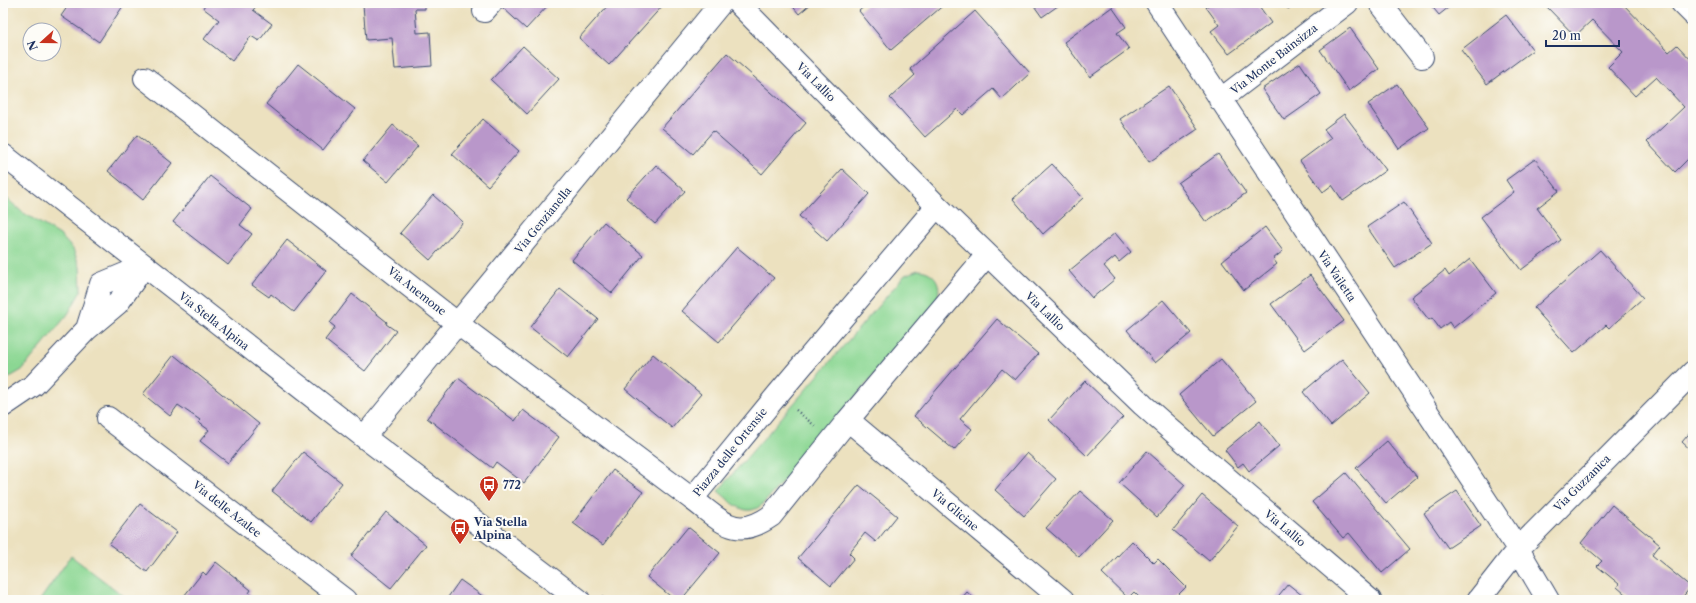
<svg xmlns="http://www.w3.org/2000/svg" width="1696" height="603" font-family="'Libre Caslon Text',serif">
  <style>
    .green { fill: #8bd793; stroke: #538378 }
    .building { fill: #b997ca }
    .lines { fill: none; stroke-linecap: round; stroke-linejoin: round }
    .minor-casing { stroke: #3a4a6d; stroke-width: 24 }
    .highway-casing { stroke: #3a4a6d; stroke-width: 24 }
    .path { stroke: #3a4a6d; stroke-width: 2.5; stroke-dasharray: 1 3; stroke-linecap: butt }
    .minor { stroke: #fff; stroke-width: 22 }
    .highway { stroke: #fff; stroke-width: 22 }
    .labels { text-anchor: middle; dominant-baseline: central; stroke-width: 4; stroke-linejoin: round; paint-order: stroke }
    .street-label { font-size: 11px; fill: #1b2f5e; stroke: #fdfcf7 }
    .poi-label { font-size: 11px; font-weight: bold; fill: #1b2f5e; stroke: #fdfcf7; text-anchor: start }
  </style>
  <rect width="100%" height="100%" fill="#fdfcf7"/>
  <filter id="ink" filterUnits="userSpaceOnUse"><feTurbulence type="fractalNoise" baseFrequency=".025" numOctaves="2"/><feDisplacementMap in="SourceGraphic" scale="8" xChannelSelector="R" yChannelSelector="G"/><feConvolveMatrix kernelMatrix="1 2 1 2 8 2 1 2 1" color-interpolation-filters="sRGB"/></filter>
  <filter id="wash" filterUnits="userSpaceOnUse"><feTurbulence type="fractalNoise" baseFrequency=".012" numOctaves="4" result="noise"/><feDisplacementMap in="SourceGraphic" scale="16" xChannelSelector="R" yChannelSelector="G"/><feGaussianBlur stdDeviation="0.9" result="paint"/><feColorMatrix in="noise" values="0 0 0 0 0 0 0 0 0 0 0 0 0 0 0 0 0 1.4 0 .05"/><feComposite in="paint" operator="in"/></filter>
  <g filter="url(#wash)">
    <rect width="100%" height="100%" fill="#ece1bf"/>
    <path class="green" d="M3 195 22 212 60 235 73 249 80 267 81 291 68 314 22 370 3 381Z
      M918 270C938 271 944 289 934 305L764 503C746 520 733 503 718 491L905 275Z
      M71 556 129 600H40Z"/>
    <g id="blocks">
      <path class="building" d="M70 3H125L99 42 61 16Z
        M206 3H259L253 10 272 24 259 41 251 36 232 61 204 39 219 20 203 8Z
        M377 3H425V9H415L417 33 430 32 432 66 395 69 392 38 366 40 363 5Z
        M505 3H550L526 29 502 7Z
        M610 3H665L609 65 579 38Z
        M790 3H812L799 14Z
        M868 3H946L891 50 859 11Z
        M1032 3H1062L1042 17Z
        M1211 3H1257L1271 23 1229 54 1211 31 1219 25 1206 7Z
        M1284 3H1297L1288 9Z
        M1429 3H1454L1439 15Z
        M1549 3H1622L1669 52 1677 45 1693 62V154L1675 172 1647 142 1684 107 1656 77 1635 96 1608 67 1623 52 1592 20 1575 36 1546 6Z
        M1112 7 1126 27 1117 33 1129 49 1090 77 1064 42Z
        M975 11 1030 73 1002 99 993 89 963 115 957 109 925 137 890 98 915 75 910 69Z
        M1506 15 1533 50 1487 84 1461 50Z
        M1350 28 1379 69 1349 91 1320 50Z
        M523 46 559 79 527 114 491 80Z
        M727 53 806 123 762 174 713 131 693 154 662 128Z
        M1300 63 1321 94 1284 120 1262 89Z
        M298 64 355 109 323 150 266 104Z
        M1397 84 1429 128 1399 149 1368 104Z
        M1169 86 1198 129 1149 162 1120 119Z
        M1344 114 1386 170 1343 201 1332 185 1323 192 1300 161 1331 138 1324 129Z
        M483 119 519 151 488 186 452 154Z
        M393 125 418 146 388 182 363 161Z
        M137 135 172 163 143 200 108 171Z
        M1218 154 1246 193 1206 222 1178 183Z
        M1535 159 1559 191 1537 208 1561 240 1521 270 1481 217 1514 192 1506 180Z
        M1052 164 1083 198 1043 234 1013 199Z
        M656 165 685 191 655 224 626 198Z
        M842 169 869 194 827 241 799 216Z
        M210 176 252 209 240 225 252 234 228 265 173 222Z
        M433 195 463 222 430 260 400 233Z
        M1404 202 1432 243 1395 268 1367 227Z
        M604 222 643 255 612 293 572 260Z
        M1265 227 1283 251 1273 259 1277 264 1244 290 1222 261Z
        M1115 233 1131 252 1119 262 1115 257 1104 266 1115 279 1092 298 1069 271Z
        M287 240 326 271 294 312 271 294 269 297 252 285Z
        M737 247 774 278 719 342 682 311Z
        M1600 250 1643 298 1609 328 1606 325 1574 353 1534 308Z
        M1470 259 1496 293 1453 328 1449 322 1440 329 1432 318 1429 320 1411 297 1445 270 1449 276Z
        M1310 275 1344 321 1305 350 1271 304Z
        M560 289 598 319 568 357 530 327Z
        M352 294 387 322 386 324 396 331 365 371 325 340 335 327 330 323Z
        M1163 300 1191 333 1155 363 1127 330Z
        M997 319 1038 354 1015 380 1002 369 960 419 972 429 954 450 914 416Z
        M653 354 701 394 672 428 625 389Z
        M174 355 259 424 228 463 200 441 209 430 198 422 200 420 178 405 170 416 143 394Z
        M1221 359 1256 401 1213 436 1179 395Z
        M1342 359 1370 393 1331 426 1303 392Z
        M458 378 515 421 523 410 559 437 524 483 496 462 492 468 427 418Z
        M1085 381 1123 417 1087 456 1049 420Z
        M1260 421 1279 446 1249 471 1243 463 1238 467 1225 450Z
        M1693 429V452L1682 442Z
        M1387 441 1417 477 1386 503 1356 468Z
        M1147 451 1185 485 1157 517 1119 483Z
        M303 452 342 483 311 522 272 491Z
        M1027 453 1056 479 1024 516 995 490Z
        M613 470 643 492 603 545 573 523Z
        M1346 473 1410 549 1382 573 1349 533 1343 538 1312 502Z
        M859 485 897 516 876 542 865 533 849 553 854 558 831 586 798 558Z
        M1080 491 1113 520 1079 557 1046 528Z
        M1457 491 1481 526 1448 548 1424 513Z
        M1202 495 1238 526 1209 561 1173 530Z
        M140 504 177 532 147 572 109 544Z
        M1612 505 1660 545 1652 555 1691 587 1680 600H1632L1617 587 1619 584 1597 566 1602 561 1581 543Z
        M386 512 426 545 391 588 351 556Z
        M688 527 720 553 681 600H675L647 577Z
        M1132 541 1154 563 1158 559 1186 587 1173 600H1142L1134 592 1128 598 1102 573Z
        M216 562 251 590 249 593 255 598 253 600H189L184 596 203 572 206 575Z
        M460 580 488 600H446Z
        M1288 584 1308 600H1275Z
        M967 592 976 600H960Z"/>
    </g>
  </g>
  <g filter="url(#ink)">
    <use href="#blocks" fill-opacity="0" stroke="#3a4a6d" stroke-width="1"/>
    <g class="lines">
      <defs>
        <path id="minor" d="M738 3 937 206 1143 405 1187 444 1370 600
          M1157 3 1518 549 1548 600
          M1380 3 1422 57
          M1682 3 1693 14
          M484 11 491 3
          M145 78 458 324 692 499
          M1220 100 1347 3
          M3 155 364 437 579 600
          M937 206 778 394 692 499C722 521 735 541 771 516L848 420 987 255
          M108 418 345 600
          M848 420 1063 600
          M364 437 721 3
          M1478 600 1518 549 1693 372"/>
        <path id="highway" d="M87 329 101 284 144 266
          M3 406 34 385 87 329 118 303 144 266"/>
      </defs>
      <use href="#minor" class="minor-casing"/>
      <use href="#highway" class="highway-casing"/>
      <path class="path" d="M796 410 815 426
        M602 596 607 600"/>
      <use href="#minor" class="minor"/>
      <use href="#highway" class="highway"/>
    </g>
  </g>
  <defs>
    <symbol id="bus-pin" viewBox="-11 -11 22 30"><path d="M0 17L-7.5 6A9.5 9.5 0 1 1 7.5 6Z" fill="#c8321e" stroke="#fdfcf7"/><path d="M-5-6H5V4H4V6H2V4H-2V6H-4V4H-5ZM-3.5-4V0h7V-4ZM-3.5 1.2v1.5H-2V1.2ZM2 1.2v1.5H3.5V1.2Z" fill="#fff"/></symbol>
  </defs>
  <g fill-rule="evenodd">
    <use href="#bus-pin" x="478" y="474" width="22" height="30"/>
    <use href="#bus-pin" x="449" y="517" width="22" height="30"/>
  </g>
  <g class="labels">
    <g class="street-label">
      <text transform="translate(1274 59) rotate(-38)">Via Monte Bainsizza</text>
      <text transform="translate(816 82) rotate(45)">Via Lallio</text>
      <text transform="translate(543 220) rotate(-51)">Via Genzianella</text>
      <text transform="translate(1337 276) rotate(56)">Via Vailetta</text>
      <text transform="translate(417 291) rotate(38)">Via Anemone</text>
      <text transform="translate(1045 311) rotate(44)">Via Lallio</text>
      <text transform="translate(214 321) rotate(38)">Via Stella Alpina</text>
      <text transform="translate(730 452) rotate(-51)">Piazza delle Ortensie</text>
      <text transform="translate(1582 483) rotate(-45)">Via Guzzanica</text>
      <text transform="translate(227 509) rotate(38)">Via delle Azalee</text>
      <text transform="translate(955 510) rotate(40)">Via Glicine</text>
      <text transform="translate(1285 528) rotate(40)">Via Lallio</text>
    </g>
    <g class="poi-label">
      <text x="503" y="485">772</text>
      <text x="474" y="522">Via Stella<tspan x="474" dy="13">Alpina</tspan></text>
    </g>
  </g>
  <rect width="1696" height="603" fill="none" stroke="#fdfcf7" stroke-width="16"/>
  <g transform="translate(42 42) rotate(249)"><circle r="19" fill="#fdfcf7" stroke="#a3aaba"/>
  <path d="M0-3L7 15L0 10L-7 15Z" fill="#c8321e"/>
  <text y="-6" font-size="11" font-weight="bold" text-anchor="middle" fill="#1b2f5e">N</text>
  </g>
  <path d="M1546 40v6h73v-6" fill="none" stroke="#1b2f5e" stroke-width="2"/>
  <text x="1552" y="40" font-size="12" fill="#1b2f5e" stroke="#fdfcf7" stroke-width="3" paint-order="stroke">20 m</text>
</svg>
